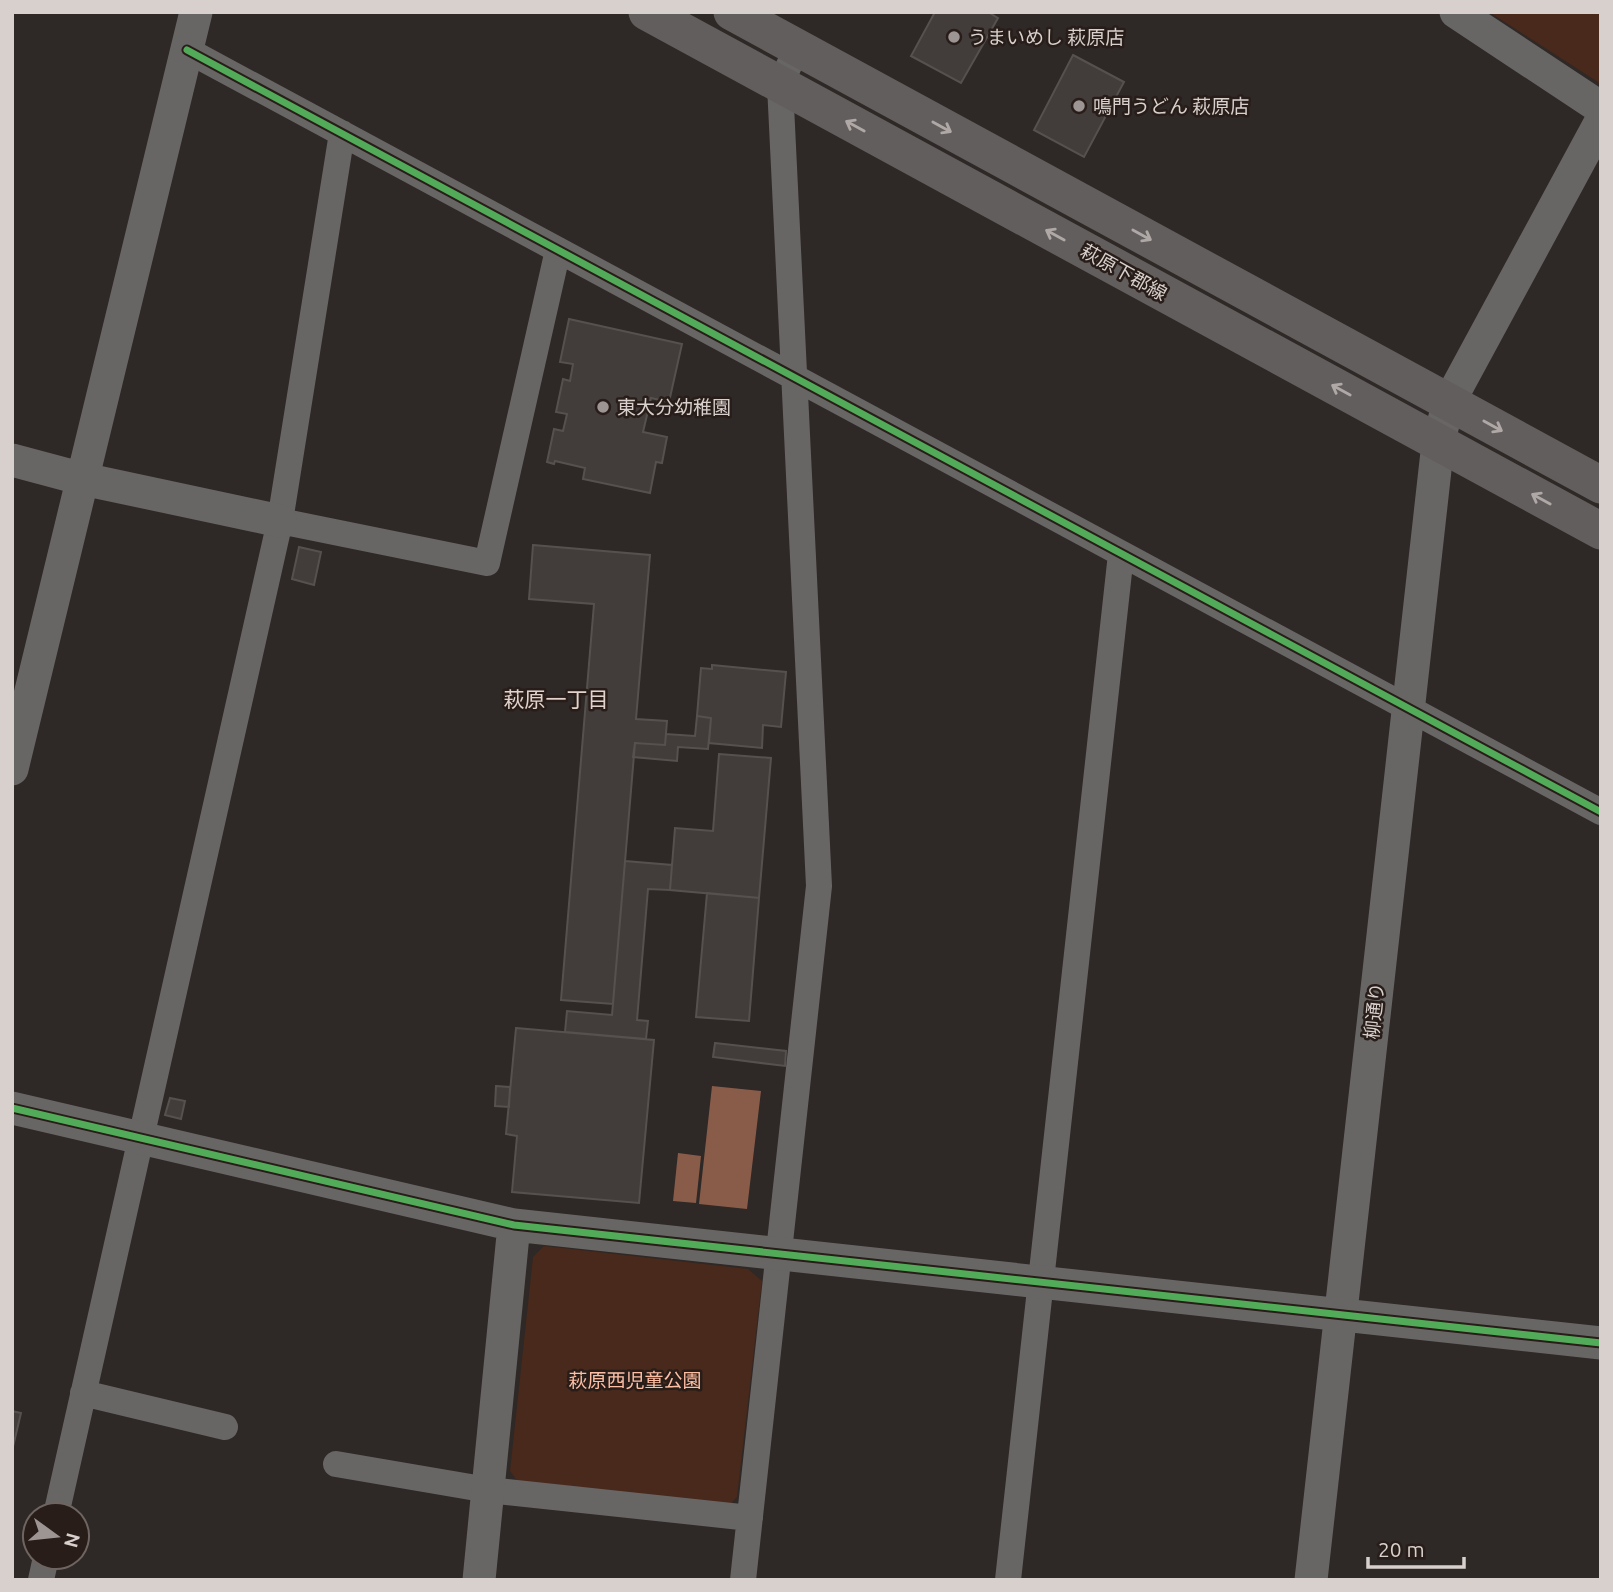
<svg xmlns="http://www.w3.org/2000/svg" width="1613" height="1592" font-family="Ubuntu,'Noto Sans JP',sans-serif">
  <style>
    .green { fill: #48291b }
    .water { fill: #895c49 }
    .building { fill: #423d3b; stroke: #56514f; stroke-width: 2 }
    .lines { fill: none; stroke-linecap: round; stroke-linejoin: round }
    .minor { stroke: #686565; stroke-width: 26 }
    .tertiary { stroke: #686565; stroke-width: 33 }
    .secondary { stroke: #625e5d; stroke-width: 37 }
    .cycleway-casing { stroke: #281d18; stroke-width: 11 }
    .cycleway { stroke: #51ab58; stroke-width: 7 }
    .oneway { stroke: #afa8a6 }
    .poi-dot { fill: #9c9593; stroke: #281d18; stroke-width: 2.5 }
    .labels { text-anchor: middle; dominant-baseline: central; stroke-width: 5; stroke-linejoin: round; paint-order: stroke }
    .poi-label { font-size: 19px; fill: #d8d0cd; stroke: #281d18; text-anchor: start }
    .street-label { font-size: 19px; fill: #d8d0cd; stroke: #281d18 }
    .park-label { font-size: 19px; fill: #fdbea4; stroke: #281d18 }
    .neighbourhood-label { font-size: 21px; fill: #e2d2cc; stroke: #281d18 }
  </style>
  <rect width="100%" height="100%" fill="#2e2826"/>
  <path class="green" d="M1489 12H1601V84Z
    M544 1246 748 1269 762 1281 737 1497 727 1508 518 1482 510 1471 533 1257Z"/>
  <path class="water" d="M712 1086 761 1091 747 1209 699 1204Z
    M678 1153 701 1156 696 1203 673 1201Z"/>
  <path class="building" d="M935 12H988L998 18 961 83 911 56Z
    M1073 55 1124 82 1084 157 1034 130Z
    M569 319 682 344 669 402 651 398 643 432 667 437 662 463 656 462 650 493 583 479 585 468 555 461 554 464 547 462 554 429 563 431 567 414 556 412 563 379 570 381 573 364 560 362Z
    M533 545 650 555 636 719 667 721 665 745 635 743 613 1004 561 1000 594 604 529 599Z
    M299 547 321 552 314 585 292 579Z
    M712 665 786 672 781 727 763 725 762 748 709 743 711 718 697 716 701 668 712 669Z
    M697 716 711 718 708 749 678 747 677 761 633 757 635 743 665 745 666 734 695 736Z
    M719 754 771 758 759 898 670 890 675 828 713 831Z
    M625 861 672 865 670 890 648 889 637 1020 648 1021 646 1039 565 1032 567 1011 612 1015Z
    M707 893 759 898 749 1021 696 1017Z
    M516 1028 654 1040 639 1203 512 1192 517 1136 506 1134Z
    M715 1043 786 1051 785 1066 713 1057Z
    M496 1086 510 1087 509 1107 495 1106Z
    M170 1098 185 1101 181 1119 165 1115Z
    M12 1411 21 1413 12 1451Z"/>
  <g class="lines">
    <path class="minor" d="M187 50 1601 812
      M280 521 487 563 558 250
      M83 1393 225 1427
      M336 1464 488 1490 750 1518
      M56 1515 280 521 342 133
      M41 1580 46 1557
      M743 1580 819 886 780 85 797 48
      M1008 1580 1121 554"/>
    <path class="tertiary" d="M1456 12 1601 108
      M12 460 83 479 280 521
      M12 769 196 12
      M12 1108 514 1225 1601 1343
      M479 1580 514 1225
      M1311 1580 1438 443 1449 402 1601 121"/>
    <path class="secondary" d="M647 12 1601 531
      M732 12 1601 485"/>
    <defs>
      <path id="cycleway" d="M187 50 1601 812
        M12 1108 514 1225 1601 1343"/>
    </defs>
    <use href="#cycleway" class="cycleway-casing"/>
    <use href="#cycleway" class="cycleway"/>
  </g>
  <defs><path id="oneway-shaft" d="M-6 0H5M1.5-3L5.5 0L1.5 3" fill="none" stroke-width="1.6" stroke-linecap="round" stroke-linejoin="round" transform="scale(1.75)"/></defs>
  <g class="oneway">
    <use href="#oneway-shaft" transform="translate(855 126) rotate(-151)"/>
    <use href="#oneway-shaft" transform="translate(942 127) rotate(29)"/>
    <use href="#oneway-shaft" transform="translate(1055 235) rotate(-151)"/>
    <use href="#oneway-shaft" transform="translate(1142 235) rotate(29)"/>
    <use href="#oneway-shaft" transform="translate(1341 390) rotate(-151)"/>
    <use href="#oneway-shaft" transform="translate(1493 426) rotate(29)"/>
    <use href="#oneway-shaft" transform="translate(1541 499) rotate(-151)"/>
  </g>
  <g class="poi-dot">
    <circle cx="954" cy="37" r="7"/>
    <circle cx="1079" cy="106" r="7"/>
    <circle cx="603" cy="407" r="7"/>
  </g>
  <g class="labels">
    <g class="poi-label">
      <text x="968" y="37">うまいめし 萩原店</text>
      <text x="1093" y="106">鳴門うどん 萩原店</text>
      <text x="617" y="407">東大分幼稚園</text>
    </g>
    <g class="street-label">
      <text transform="translate(1124 272) rotate(29)">萩原下郡線</text>
      <text transform="translate(1374 1011) rotate(-84)">柳通り</text>
    </g>
    <g class="park-label">
      <text x="635" y="1380">萩原西児童公園</text>
    </g>
    <g class="neighbourhood-label">
      <text x="556" y="699">萩原一丁目</text>
    </g>
  </g>
  <rect width="1613" height="1592" fill="none" stroke="#d8d0cd" stroke-width="28"/>
  <g transform="translate(56 1536) rotate(105)"><circle r="33" fill="#281d18" stroke="#6e6560" stroke-width="2"/>
  <path d="M0-5L12 26L0 18L-12 26Z" fill="#9c9593"/>
  <text y="-10" font-size="19" font-weight="bold" text-anchor="middle" fill="#d8d0cd">N</text>
  </g>
  <path d="M1368 1557v10h96v-10" fill="none" stroke="#d8d0cd" stroke-width="3.5"/>
  <text x="1378" y="1557" font-size="21" fill="#d8d0cd" stroke="#281d18" stroke-width="5" paint-order="stroke">20 m</text>
</svg>
